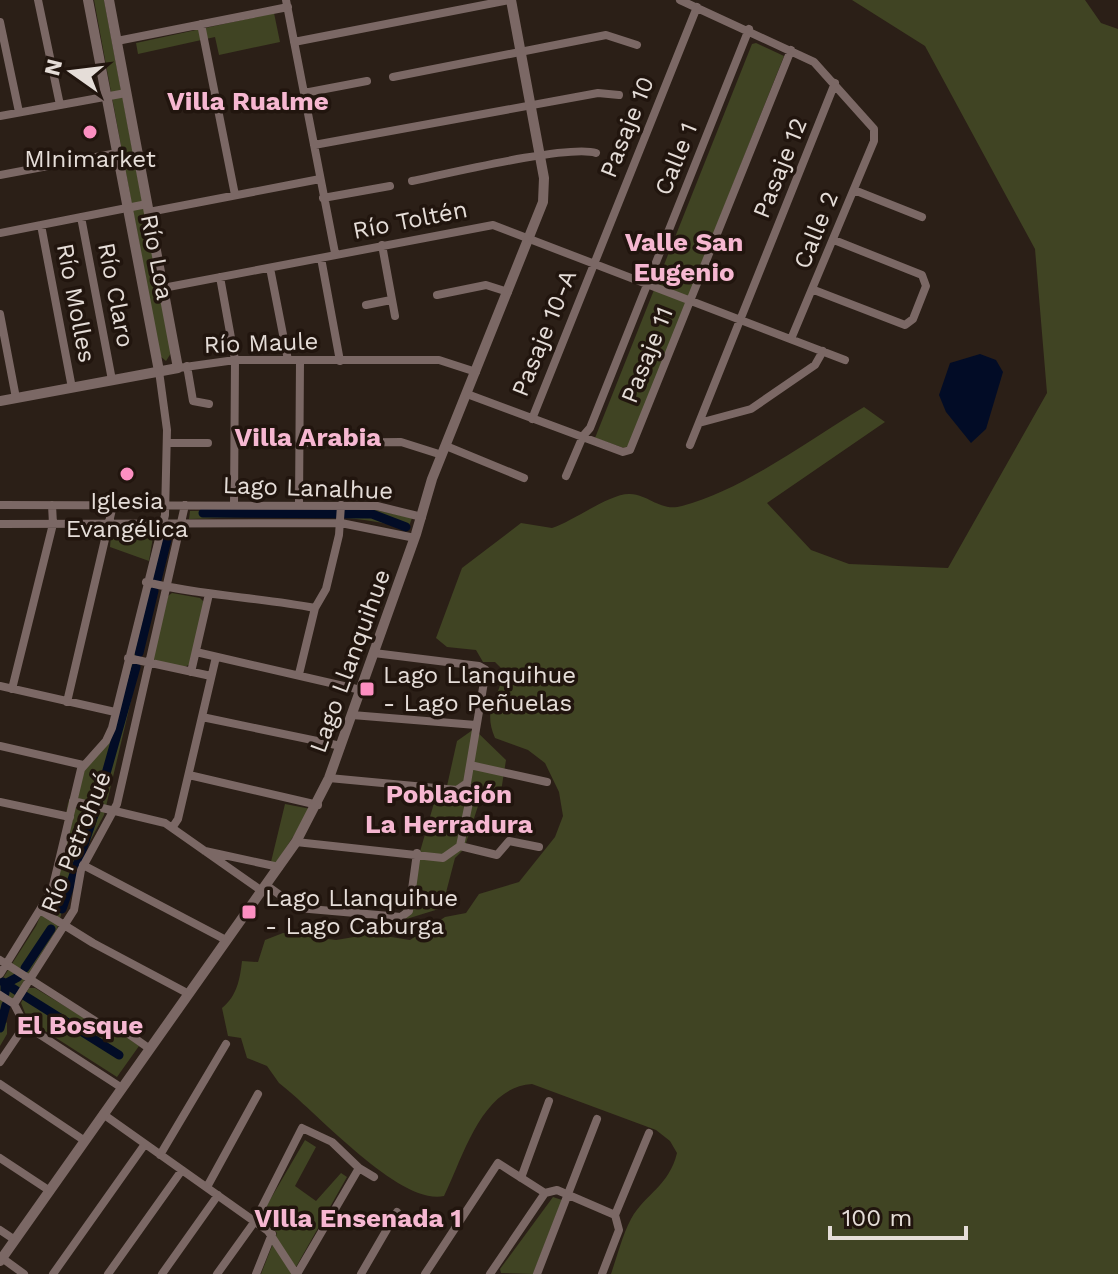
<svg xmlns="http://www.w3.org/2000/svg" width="1118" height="1274" font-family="'Work Sans',sans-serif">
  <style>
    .green { fill: #404423 }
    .water { fill: #020c26 }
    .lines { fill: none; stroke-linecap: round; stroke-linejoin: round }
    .canal { stroke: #020c26; stroke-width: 9 }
    .minor { stroke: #7b6865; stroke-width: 8 }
    .tertiary { stroke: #7b6865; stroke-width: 10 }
    .poi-dot { fill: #fc8fc1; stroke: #21150e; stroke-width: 3 }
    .labels { text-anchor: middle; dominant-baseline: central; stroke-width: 7; stroke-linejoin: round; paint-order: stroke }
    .street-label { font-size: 24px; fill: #e5ddd8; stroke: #21150e }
    .poi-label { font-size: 24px; fill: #e5ddd8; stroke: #21150e }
    .neighbourhood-label { font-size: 26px; font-weight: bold; fill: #f6b7d1; stroke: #21150e }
  </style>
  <rect width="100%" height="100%" fill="#2b1f17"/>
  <path class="green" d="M94 0H104L171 353 166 361 160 356Z
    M852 0H1085L1101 23 1118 29V1274H611C617 1257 622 1236 631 1219 646 1193 669 1186 677 1153L670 1141 656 1130 532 1084C481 1087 463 1158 444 1196 399 1206 316 1111 279 1083L267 1066 247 1058 241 1038 228 1036 222 1008C237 996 240 979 242 961L258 962 265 940 283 933 336 940 372 934 410 940 445 917 466 913 479 894 519 882 555 837 563 816 559 792 545 763 528 750 495 738C481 706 502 697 503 670L495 662H483L476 650 447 647 436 638 462 568 521 523 552 528C574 521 610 493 630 494 650 495 660 512 682 506 743 490 809 440 864 407L885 422 767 503 811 550 849 564 948 568 1047 393 1035 249 925 46Z
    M274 13 280 42 219 55 215 37 138 54 136 43Z
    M756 43 784 56 629 446 624 448 595 438 752 44Z
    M352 509 376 510 412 518 408 529C338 509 262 517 189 519L190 511Z
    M155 525 149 561 110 547 112 526Z
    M155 538 169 540 104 815 73 873 57 929 1 1017 7 1023V1034L0 1046V977L3 978 36 926 52 889 68 803 79 776 112 739Z
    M172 593 200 598 204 602 190 664 185 667 157 662 153 658 168 596Z
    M474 729 506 760 499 804 479 803 464 849 455 858 442 908 400 921 434 803 443 804 457 741Z
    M285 804 311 809 276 863 271 862Z
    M29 988H35L104 1030 125 1036 139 1046 117 1077 28 1020 21 1003Z
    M305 1140 316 1147 295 1186 316 1201 341 1173 347 1177 292 1274H261L277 1233 260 1217Z
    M553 1197 562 1200 533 1274 501 1273 500 1269Z"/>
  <path class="water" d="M980 354 996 360 1003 372 986 429 971 443 946 412 939 395 950 363Z"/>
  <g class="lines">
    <path class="canal" d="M203 513 372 514 406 527
      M157 580 167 540
      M139 653 154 591
      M98 802 136 667
      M62 909 94 815
      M25 968 51 929
      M3 982 17 991
      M5 993V984L18 977
      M25 996 119 1055
      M0 1028 6 1005"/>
    <path class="minor" d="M38 0 60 105
      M286 0 335 253
      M680 0 814 62 874 129V141L791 339
      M0 22 19 112
      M201 24 235 195
      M117 41 288 7
      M294 42 509 0
      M393 77 606 35 637 45
      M304 93 367 81
      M0 116 126 93
      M314 145 598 93 619 95
      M0 175 117 153
      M412 181C446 174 570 144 596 153
      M854 190 922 217
      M323 198 390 186
      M149 212 320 179
      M81 217 112 380
      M41 225 72 388
      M0 233 147 204
      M382 245 395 316
      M321 258 340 361
      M270 268 288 360
      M220 277 235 360 234 505
      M163 288 493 225 845 360
      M814 290 905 325 913 319 926 286 922 275 834 240
      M437 295 486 285 508 292
      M366 305 391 300
      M0 314 16 398
      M187 366 193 401 209 404
      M178 368 235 360H439L476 372
      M467 394 623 452 630 450 791 50
      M532 419 697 7
      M699 423 751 409 815 365 823 351
      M167 443H208
      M300 443 401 442 442 455
      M690 445 835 83
      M446 446 524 478
      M566 476 583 436 590 428 749 29
      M0 505 377 506 422 517
      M299 505 300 361
      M0 524 341 523 415 538
      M146 582C202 596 259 597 315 608
      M196 652 361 690
      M128 658 211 676
      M191 672 209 594
      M299 674 315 608 326 589 339 535 341 505
      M0 686 115 712
      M12 689 53 524 52 505
      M67 702 113 505
      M352 715 476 725
      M202 717 341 746
      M0 746 83 765
      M470 765 547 782
      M189 775 318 805
      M329 778 457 790 467 783 486 670 479 666 374 653
      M73 801 165 823 262 891
      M0 802 70 817
      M172 828 178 819 216 657
      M296 842 443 858 460 846
      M460 846 497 855 509 841 539 847
      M460 846 471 793 466 785
      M205 851 279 867
      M83 865 226 940
      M266 885 298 908 401 917 409 911 417 853
      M40 910 93 943 189 994
      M0 960 100 1024 120 1028 150 1049
      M0 974 52 890 81 769 106 741 112 728 165 515 167 430 159 371
      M0 995 14 1004 25 1025 122 1088
      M14 1004 74 910 81 870 117 804 185 505
      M0 1062 25 1025
      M0 1084 85 1141
      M103 1114 268 1231 296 1274
      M160 1155 226 1044
      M0 1158 50 1191
      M521 1178 549 1101
      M207 1187 258 1094
      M615 1215 649 1133
      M0 1230 15 1240
      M2 1258 24 1274
      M53 1274 145 1144
      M108 1274 182 1170
      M162 1274 218 1195
      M217 1274 255 1221 302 1128 332 1142 359 1168 374 1177
      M256 1274 272 1234
      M297 1274 359 1168
      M361 1274 397 1212
      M425 1274 498 1163 545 1193 557 1190 615 1215
      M490 1274 545 1193
      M537 1274 597 1119
      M602 1274 619 1230 615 1215"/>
    <path class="tertiary" d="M88 0 159 371
      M0 401 178 368 109 0
      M0 1261 296 842 329 778 416 534 432 479 543 202 544 178 511 0"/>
  </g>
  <g class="poi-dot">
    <circle cx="90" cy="132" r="8"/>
    <circle cx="127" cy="474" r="8"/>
    <rect x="359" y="681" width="16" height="16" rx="4"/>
    <rect x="241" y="904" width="16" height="16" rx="4"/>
  </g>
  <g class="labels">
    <g class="street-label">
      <text transform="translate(627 127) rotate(-68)">Pasaje 10</text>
      <text transform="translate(676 159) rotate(-68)">Calle 1</text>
      <text transform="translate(780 168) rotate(-68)">Pasaje 12</text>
      <text transform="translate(410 220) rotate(-11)">Río Toltén</text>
      <text transform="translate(816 230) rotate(-68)">Calle 2</text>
      <text transform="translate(157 257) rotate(79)">Río Loa</text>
      <text transform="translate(116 295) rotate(79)">Río Claro</text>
      <text transform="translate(76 303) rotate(79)">Río Molles</text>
      <text transform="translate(544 333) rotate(-68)">Pasaje 10-A</text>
      <text transform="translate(261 343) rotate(-2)">Río Maule</text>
      <text transform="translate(647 355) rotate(-68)">Pasaje 11</text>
      <text transform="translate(308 488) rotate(2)">Lago Lanalhue</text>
      <text transform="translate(350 661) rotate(-70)">Lago Llanquihue</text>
      <text transform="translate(76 842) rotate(-68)">Río Petrohué</text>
    </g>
    <g class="poi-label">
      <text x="90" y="159">MInimarket</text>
      <text x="127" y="501">Iglesia<tspan x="127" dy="28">Evangélica</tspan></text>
      <text x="383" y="675" text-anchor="start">Lago Llanquihue<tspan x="383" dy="28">- Lago Peñuelas</tspan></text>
      <text x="265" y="898" text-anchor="start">Lago Llanquihue<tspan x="265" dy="28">- Lago Caburga</tspan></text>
    </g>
    <g class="neighbourhood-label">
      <text x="248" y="101">Villa Rualme</text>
      <text x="684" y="242">Valle San<tspan x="684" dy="30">Eugenio</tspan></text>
      <text x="308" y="437">Villa Arabia</text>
      <text x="449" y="794">Población<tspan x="449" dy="30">La Herradura</tspan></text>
      <text x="80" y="1025">El Bosque</text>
      <text x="358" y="1218">VIlla Ensenada 1</text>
    </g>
  </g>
  <g transform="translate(72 72) rotate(284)" stroke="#21150e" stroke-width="6" paint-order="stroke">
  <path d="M0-6L14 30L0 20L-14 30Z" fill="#e5ddd8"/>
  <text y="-12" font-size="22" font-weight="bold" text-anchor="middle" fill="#e5ddd8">N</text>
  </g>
  <path d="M830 1226v12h136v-12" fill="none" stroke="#e5ddd8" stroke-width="4"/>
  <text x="842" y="1226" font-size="24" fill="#e5ddd8" stroke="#21150e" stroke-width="6" paint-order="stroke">100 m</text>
</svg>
